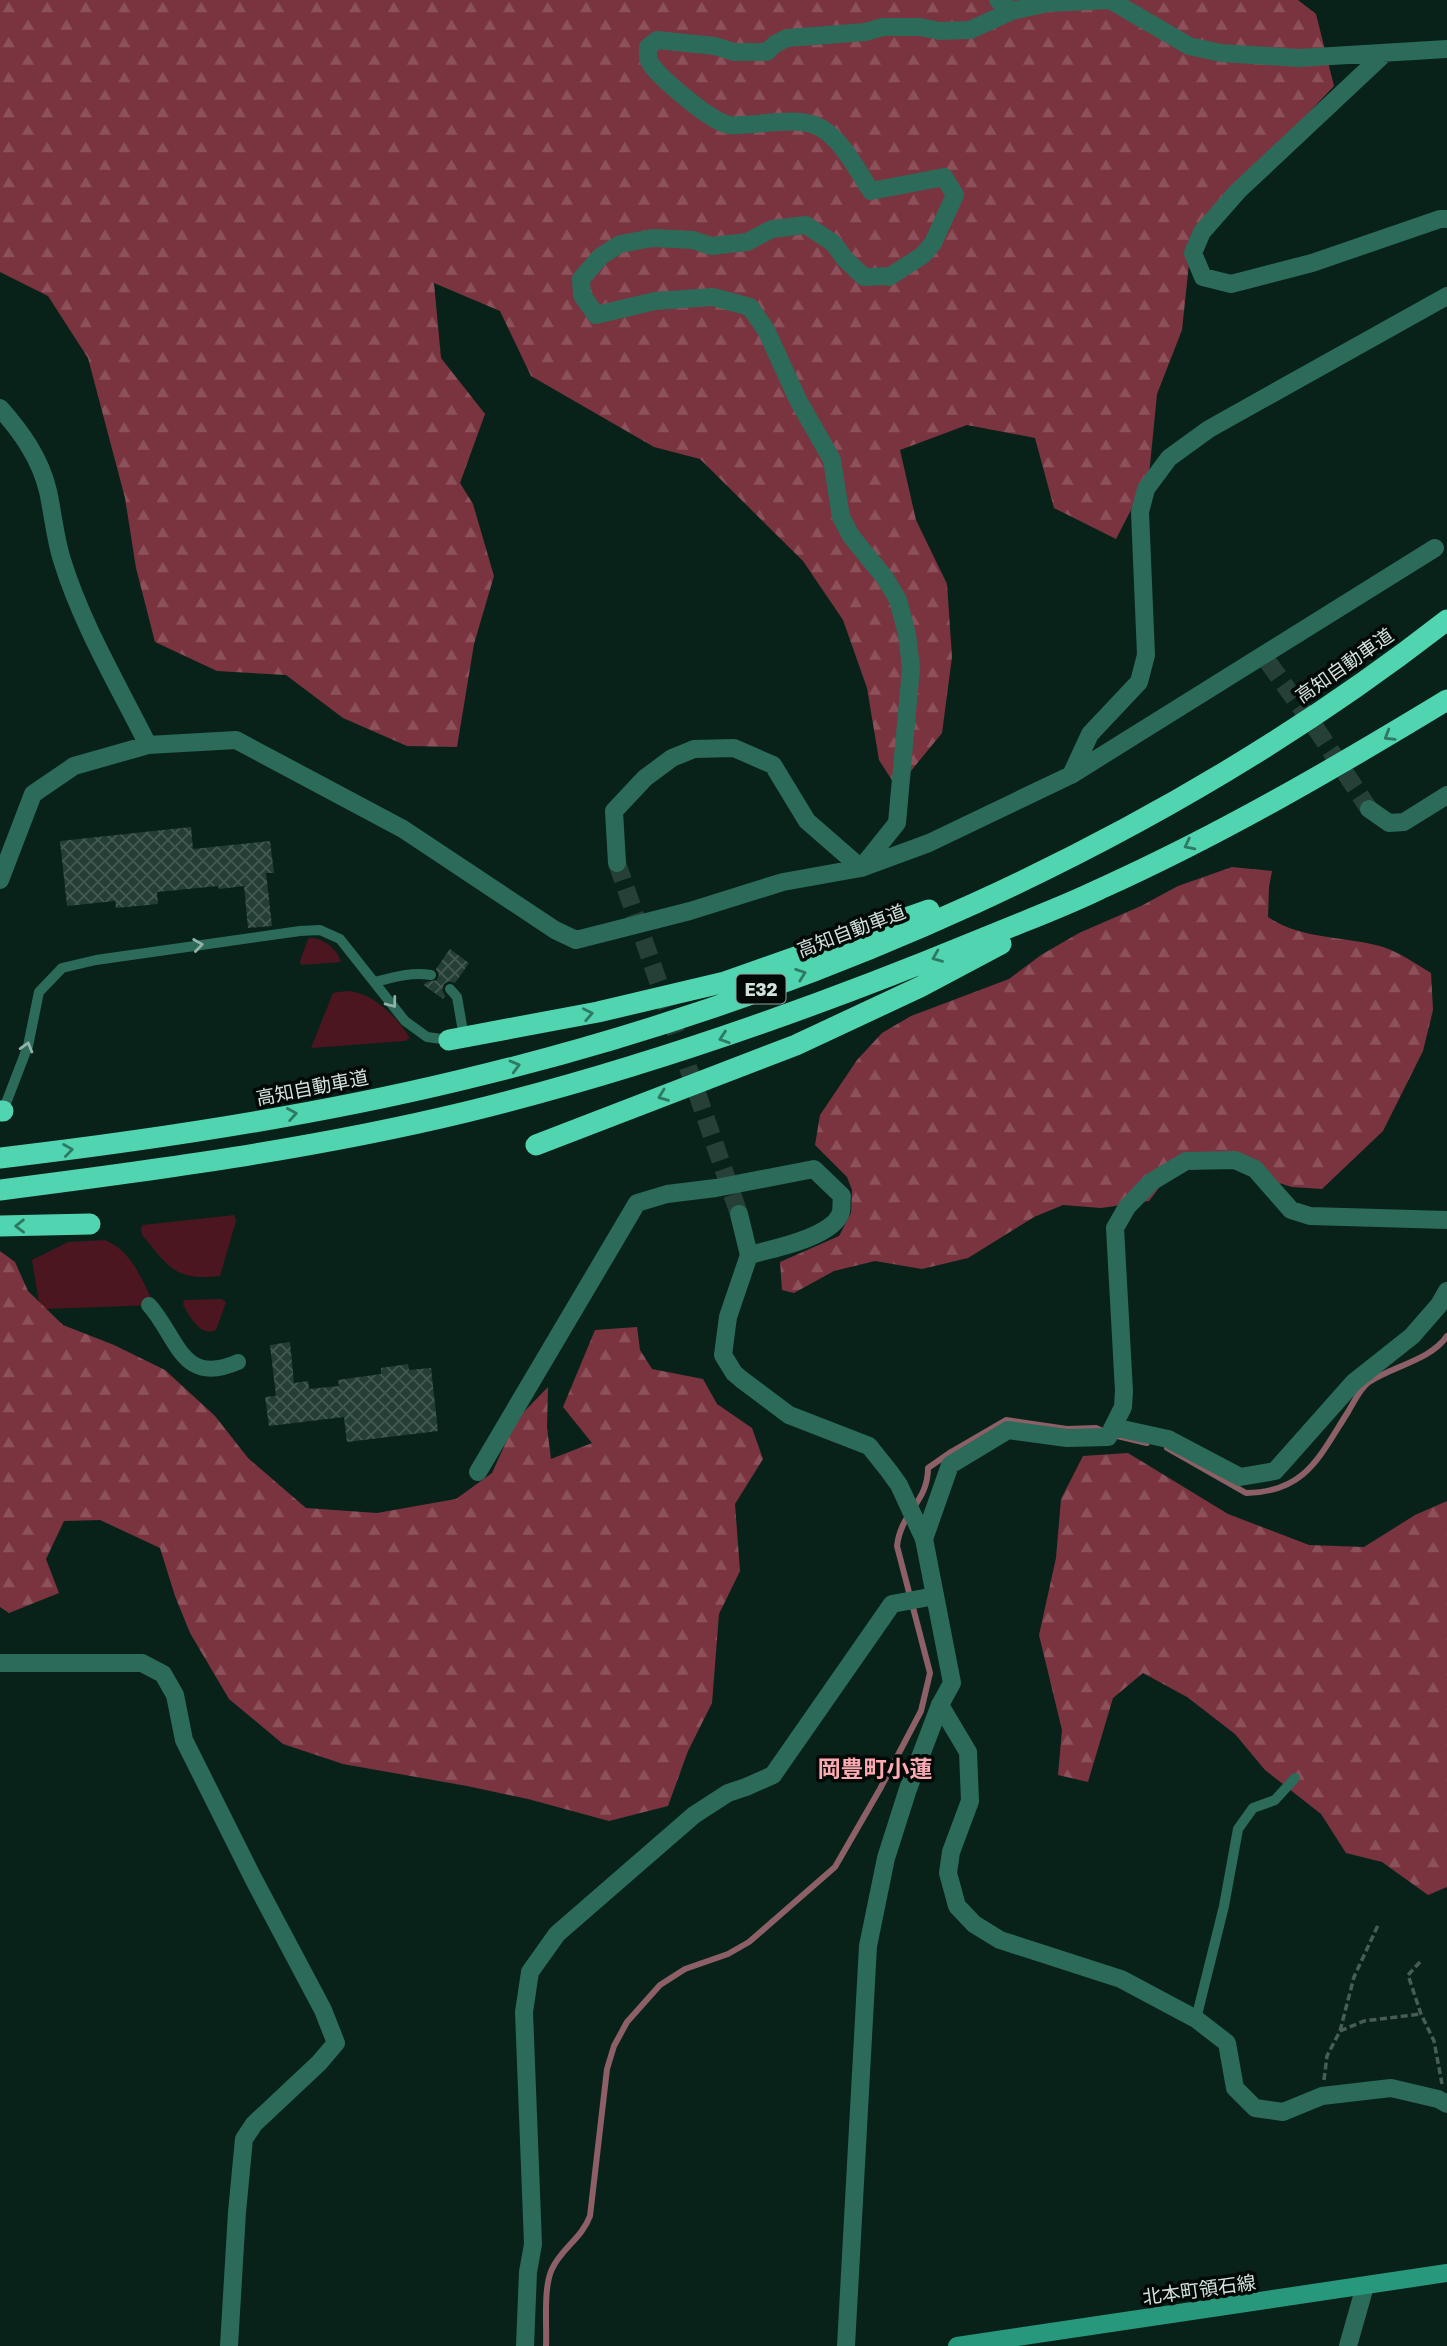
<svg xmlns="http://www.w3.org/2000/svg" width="1447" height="2346" font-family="'Golos Text','Noto Sans JP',sans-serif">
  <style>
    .green { fill: #4b1620 }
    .forest { fill: url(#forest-firs) }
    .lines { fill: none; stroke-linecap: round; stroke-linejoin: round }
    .stream { stroke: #8c6066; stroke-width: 6 }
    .building { fill: url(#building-cross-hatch) }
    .minor-tunnel { stroke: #263f37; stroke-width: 18; stroke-dasharray: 18 9; stroke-linecap: butt }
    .path { stroke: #465d56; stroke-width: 3.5; stroke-dasharray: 7 3.5; stroke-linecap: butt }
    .service { stroke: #2c6b59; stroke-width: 10 }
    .pedestrian { stroke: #2c6b59; stroke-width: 16 }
    .minor { stroke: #2c6b59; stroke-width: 18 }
    .tertiary { stroke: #2c6b59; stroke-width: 18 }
    .secondary { stroke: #27987b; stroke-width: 18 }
    .motorway { stroke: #51d4b0; stroke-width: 21 }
    .oneway { stroke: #2d7964 }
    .oneway2 { stroke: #90b2a8 }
    .labels { text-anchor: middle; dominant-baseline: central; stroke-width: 7; stroke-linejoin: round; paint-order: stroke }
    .shield { fill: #020906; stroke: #94a19c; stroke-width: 2 }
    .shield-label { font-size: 18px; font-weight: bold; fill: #d3e2dc }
    .street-label { font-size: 19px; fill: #d3e2dc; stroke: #020906 }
    .quarter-label { font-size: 23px; font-weight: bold; fill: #ffaab3; stroke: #020906 }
  </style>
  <defs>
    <pattern id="forest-firs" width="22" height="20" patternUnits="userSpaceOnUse" patternTransform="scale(1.75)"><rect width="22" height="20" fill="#7a343f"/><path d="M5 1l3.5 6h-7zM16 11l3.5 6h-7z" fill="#8c515a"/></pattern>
    <pattern id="building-cross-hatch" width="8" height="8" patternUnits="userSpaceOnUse" patternTransform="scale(1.75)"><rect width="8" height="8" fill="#243e35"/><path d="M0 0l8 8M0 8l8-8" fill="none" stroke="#435a52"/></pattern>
  </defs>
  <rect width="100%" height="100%" fill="#08221a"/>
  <path class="green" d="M311 938C324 938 338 950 341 962L301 965 300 961 308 939Z
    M346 991C373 992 396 1016 410 1038L405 1041 311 1048 333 993Z
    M234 1215 236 1221 220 1276C174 1281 169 1267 142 1235L141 1228 143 1225Z
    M105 1240C134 1253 140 1278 155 1305L45 1309 39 1302 32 1260 68 1242Z
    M222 1299 226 1302 216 1330C200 1337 191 1318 183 1305L184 1300Z"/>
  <path class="forest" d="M0 0H1298L1316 14 1334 86 1232 194 1190 254 1182 330 1157 394 1149 475 1116 539 1054 508 1035 438 967 425 900 450 916 520 947 584 952 657 942 733 897 788 879 760 867 688 843 620 803 561 700 459 654 447 531 376 500 311 434 283 441 358 485 414 460 483 473 504 494 576 474 644 457 747 407 746 343 718 286 675 217 671 155 642 136 568 125 498 88 358 48 296 0 272Z
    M1232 867 1272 871 1269 887 1268 917C1301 940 1345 936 1383 947 1399 952 1416 964 1431 973L1433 1010 1423 1051 1383 1131 1322 1189 1292 1187 1217 1164 1174 1168 1149 1201 1101 1208 1063 1205 1034 1217 968 1258 922 1269 875 1261 834 1271 794 1293 782 1290 780 1262 839 1236 851 1213 852 1190 847 1177 815 1145 820 1115 857 1060 882 1033 911 1016 1009 979 1041 955 1079 933 1141 906 1178 886Z
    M0 1251 15 1262 28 1291 63 1325 114 1345 165 1370 215 1416 248 1458 306 1508 377 1513 456 1499 492 1473 516 1420 548 1387 547 1427 551 1459 592 1443 563 1407 595 1330 637 1327 640 1350 652 1369 703 1379 717 1404 752 1428 763 1459 735 1504 740 1571 719 1614 712 1703 688 1751 668 1806 609 1821 528 1799 467 1786 343 1764 283 1744 229 1699 190 1633 175 1596 160 1548 100 1520 64 1521 46 1559 59 1593 9 1613 0 1607Z
    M1128 1453 1228 1514 1309 1545 1364 1547 1415 1515 1447 1501V1887L1428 1895 1382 1862 1346 1853 1321 1814 1265 1770 1235 1734 1187 1697 1143 1673 1113 1698 1088 1782 1058 1775 1062 1730 1039 1635 1056 1558 1061 1499 1083 1456Z"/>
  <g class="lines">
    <path class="stream" d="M1113 1435 1147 1443
      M1167 1448 1246 1493C1306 1492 1319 1457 1348 1412 1354 1402 1360 1388 1369 1382 1393 1366 1431 1360 1447 1336
      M546 2346C547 2325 543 2288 552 2269 561 2249 582 2238 590 2216L607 2069 614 2046 627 2022 660 1985 685 1969 728 1954 749 1942 835 1867 880 1789 921 1711 930 1673 897 1546C901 1511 928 1503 928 1468L951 1452 1006 1420 1067 1429 1096 1428 1103 1431"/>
  </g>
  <path class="building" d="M191 827 193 849 270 841 274 873H266L272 926 248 928 244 886 219 889 218 886 157 892 158 904 116 908 115 901 67 906 60 841Z
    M450 949 469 963 455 983 449 981 444 984 442 990 445 996 443 999 424 985 426 982 437 980 439 975 436 969Z
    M290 1342 294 1383 308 1381 309 1389 339 1386 338 1380 381 1374V1368L408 1364 409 1370 431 1368 438 1431 347 1442 344 1417 269 1426 265 1397 276 1396 270 1345Z"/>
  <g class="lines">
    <path class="minor-tunnel" d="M1268 662 1319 733 1369 809
      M617 863 739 1214"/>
    <path class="path" d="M1420 1962 1408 1975 1421 2014 1434 2041 1442 2084
      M1340 2031 1364 2021 1421 2014
      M1324 2080 1327 2056 1340 2031 1354 1977 1379 1923"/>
    <path class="service" d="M375 982C394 977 411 972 431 975
      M450 989 457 997 464 1037
      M3 1111 28 1046 39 992 62 968 96 960 300 931 320 930 340 939 405 1021 427 1037 449 1040
      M1196 2019 1224 1906 1238 1829 1253 1808 1275 1800 1295 1778"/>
    <path class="pedestrian" d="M149 1305C178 1337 181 1387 238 1362"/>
    <path class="minor" d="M998 0 1012 11
      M1384 54 1238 191 1202 232 1193 253 1203 277 1231 284 1312 263 1440 219H1447
      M0 408C22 433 40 458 48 491 53 514 55 538 62 560 82 625 118 685 148 745
      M1071 775 1090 734 1139 682 1146 655 1140 512 1146 489 1169 458 1209 429 1447 296
      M1369 809 1389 823 1404 822 1447 795
      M617 863 614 811 645 778 672 758 694 749 734 748 773 765 807 821 861 868
      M861 868 897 823 911 668 907 634 898 600 885 578 851 536 841 517 832 460 798 400 766 330 750 307 713 297 655 301 596 315 582 295 581 279 601 256 620 244 653 238 693 240 711 246 747 242 772 229 806 225 833 243 845 259 864 277 888 276 889 277 923 255 933 243 955 195 944 177 871 191C857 170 843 141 821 128 798 114 756 127 730 125 713 124 660 78 650 63 647 58 648 53 648 47L657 40 715 46 734 52H767L775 44 787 38 865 32 883 27H920L940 31 970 30 1012 11 1048 3 1110 0 1189 46 1221 53 1299 58 1447 49
      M0 880 33 794 74 766 148 745 236 740 403 829 555 930 576 940 690 911 783 882 861 868 929 843 1071 775 1435 548
      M1113 1427 1168 1439 1240 1477 1275 1471 1354 1382 1412 1336 1439 1305 1447 1291
      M478 1472 637 1203 667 1194 716 1188 814 1169 842 1196C841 1201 842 1207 841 1212 834 1237 772 1249 749 1255
      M924 1539 950 1465 1008 1430 1067 1438 1108 1437 1123 1407 1124 1391 1115 1228 1127 1207 1151 1182 1186 1161 1235 1160 1255 1169 1291 1210 1310 1216 1447 1220
      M0 1663H142L163 1674 175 1695 184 1740 254 1880 323 2010 336 2043 319 2063 254 2124 244 2139 237 2212 229 2346
      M940 1705 968 1752 970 1801 951 1852 948 1873 957 1906 974 1924 1000 1940 1121 1979 1196 2019 1227 2043 1235 2088 1255 2108 1283 2112 1322 2096 1391 2088 1438 2099 1447 2104
      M525 2346 528 2272 533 2244 524 2012 530 1972 557 1934 694 1815 728 1793 746 1787 773 1775 892 1604 935 1596
      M1348 2346 1365 2286"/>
    <path class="tertiary" d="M739 1214 749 1255 728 1317 723 1355 734 1373 741 1379 789 1415 869 1446 889 1471 899 1485 924 1539 952 1683 940 1705 908 1789 886 1858 868 1946 846 2346"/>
    <path class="secondary" d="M957 2346 1447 2273"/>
    <path class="motorway" d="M449 1040 598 1012 725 982 929 910
      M0 1111H3
      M536 1145 796 1045 920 987 1001 944
      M0 1158C153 1140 307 1117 457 1081 805 999 1164 841 1447 620
      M0 1190C156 1170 313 1149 466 1112 642 1069 812 1009 979 940 1019 923 1061 908 1100 889 1220 835 1335 768 1447 700
      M0 1226 90 1224"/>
  </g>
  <defs><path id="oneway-chevron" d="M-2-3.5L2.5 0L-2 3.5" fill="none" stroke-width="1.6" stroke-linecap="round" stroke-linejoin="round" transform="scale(1.75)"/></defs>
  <g class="oneway">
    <use href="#oneway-chevron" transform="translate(1389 736) rotate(149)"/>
    <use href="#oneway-chevron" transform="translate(1189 845) rotate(153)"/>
    <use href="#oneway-chevron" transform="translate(937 957) rotate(158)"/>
    <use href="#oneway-chevron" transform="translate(801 974) rotate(-20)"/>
    <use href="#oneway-chevron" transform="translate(588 1014) rotate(-11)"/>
    <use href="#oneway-chevron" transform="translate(724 1038) rotate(162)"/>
    <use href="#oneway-chevron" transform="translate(515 1066) rotate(-15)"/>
    <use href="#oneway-chevron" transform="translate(663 1096) rotate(159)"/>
    <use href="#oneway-chevron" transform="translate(292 1114) rotate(-10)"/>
    <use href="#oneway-chevron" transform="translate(68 1150) rotate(-8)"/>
    <use href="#oneway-chevron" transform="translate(20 1226) rotate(179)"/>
  </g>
  <g class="oneway2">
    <use href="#oneway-chevron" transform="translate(198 945) rotate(-8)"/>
    <use href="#oneway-chevron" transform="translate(392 1003) rotate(53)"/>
    <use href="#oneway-chevron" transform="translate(27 1047) rotate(-74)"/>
  </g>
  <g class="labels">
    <rect class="shield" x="736.5" y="974.5" width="49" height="29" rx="5"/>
    <g class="shield-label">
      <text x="761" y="989">E32</text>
    </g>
    <g class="street-label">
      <text transform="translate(1344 665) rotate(-35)">高知自動車道</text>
      <text transform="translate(851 930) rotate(-21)">高知自動車道</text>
      <text transform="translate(312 1087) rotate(-11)">高知自動車道</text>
      <text transform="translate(1199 2289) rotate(-8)">北本町領石線</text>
    </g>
    <g class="quarter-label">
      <text x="875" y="1768">岡豊町小蓮</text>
    </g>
  </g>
</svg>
